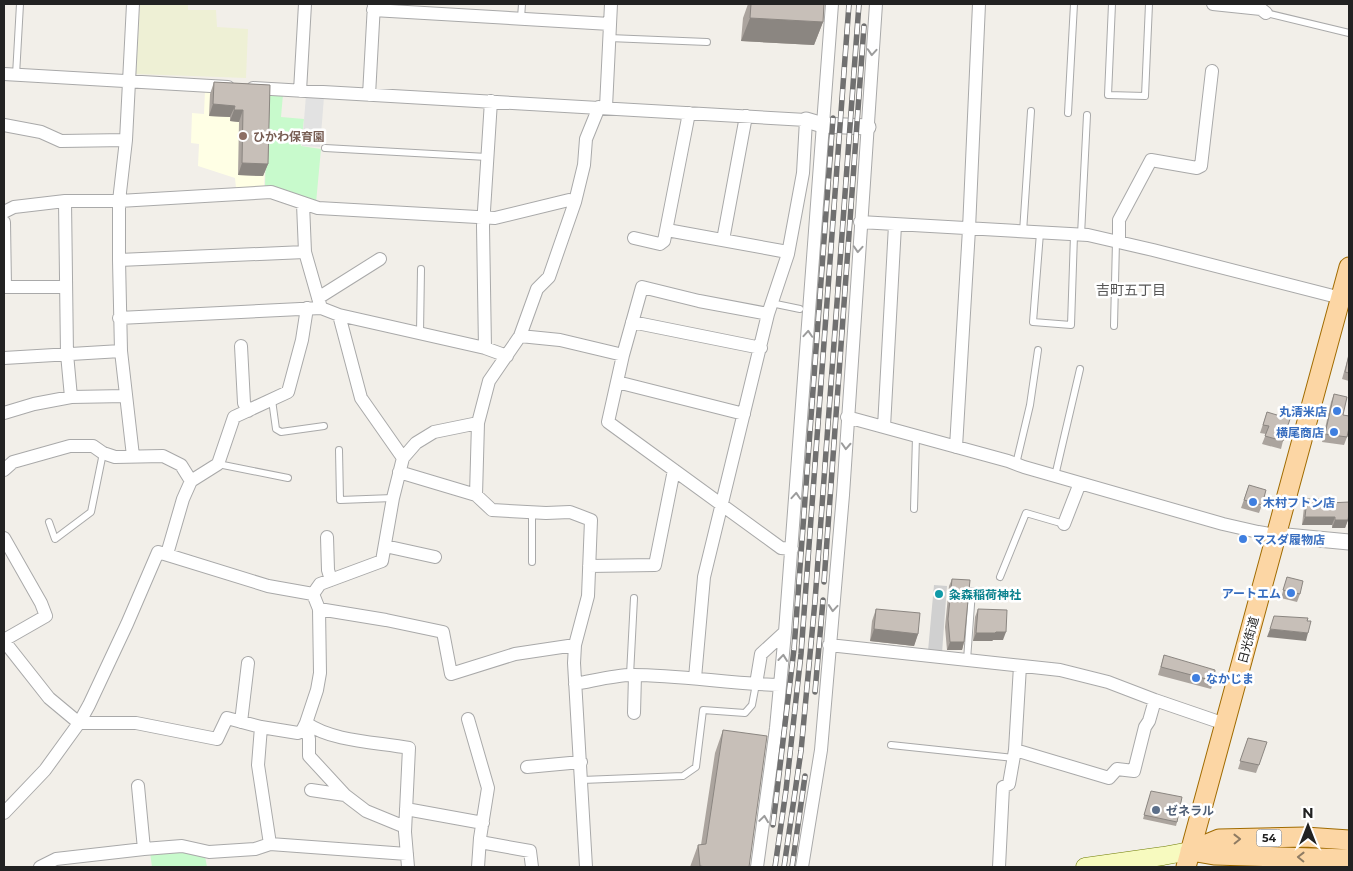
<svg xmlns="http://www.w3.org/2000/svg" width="1353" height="871" font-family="Montserrat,'Noto Sans JP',sans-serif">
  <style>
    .education { fill: #ffffe5 }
    .religious { fill: #d0d0d0 }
    .farmland { fill: #eef0d5 }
    .park { fill: #c8facc }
    .parking { fill: #e2e2e2 }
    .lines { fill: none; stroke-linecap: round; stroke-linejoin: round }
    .service-casing { stroke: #a9a9a9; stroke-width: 8 }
    .minor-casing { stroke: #a9a9a9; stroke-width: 14 }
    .tertiary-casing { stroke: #a9a9a9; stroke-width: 17 }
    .secondary-casing { stroke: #707d05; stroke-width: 19 }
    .primary-casing { stroke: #a06b00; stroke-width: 21 }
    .service { stroke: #fff; stroke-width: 6 }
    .minor { stroke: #fff; stroke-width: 12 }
    .tertiary { stroke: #fff; stroke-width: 15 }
    .secondary { stroke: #f7fabf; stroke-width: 18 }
    .primary { stroke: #fcd6a4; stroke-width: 19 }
    .rail-casing { stroke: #707070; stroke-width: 5.5 }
    .rail { stroke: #fff; stroke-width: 4; stroke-dasharray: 11; stroke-linecap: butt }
    .wall { fill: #aba49e }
    .shaded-wall { fill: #8b8681 }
    .building { fill: #c7bfb8; stroke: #8b8681 }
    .oneway { stroke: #9c9c9c }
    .oneway2 { stroke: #8f7c63 }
    .education-dot { fill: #8d6e63; stroke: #fff; stroke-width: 2 }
    .shop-dot { fill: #3f7fe0; stroke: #fff; stroke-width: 2 }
    .culture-dot { fill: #0f9aa8; stroke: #fff; stroke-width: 2 }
    .service-dot { fill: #5c6f8a; stroke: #fff; stroke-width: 2 }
    .labels { text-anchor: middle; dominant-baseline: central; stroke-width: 5; stroke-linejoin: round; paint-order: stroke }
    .shield { fill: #fff; stroke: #646464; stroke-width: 1 }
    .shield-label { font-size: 11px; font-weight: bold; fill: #222 }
    .education-label { font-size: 12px; font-weight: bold; fill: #785e54; stroke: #fff; text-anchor: start }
    .shop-label { font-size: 12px; font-weight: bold; fill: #366cbe; stroke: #fff; text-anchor: end }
    .culture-label { font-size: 12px; font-weight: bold; fill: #0d838f; stroke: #fff; text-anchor: start }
    .street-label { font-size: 12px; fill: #222; stroke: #fff }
    .service-label { font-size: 12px; font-weight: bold; fill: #4e5e75; stroke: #fff; text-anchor: start }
    .neighbourhood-label { font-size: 14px; fill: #555; stroke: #fff }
  </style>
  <rect width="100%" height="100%" fill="#f2efe9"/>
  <path class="education" d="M205 90 267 93 264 189 236 188 235 178 198 166 199 144 191 143 192 113 204 114Z"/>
  <path class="religious" d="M934 585 947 586 942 653 928 651Z"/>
  <path class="farmland" d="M140 4H188V10H216L217 27 248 29 246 78 136 74Z"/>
  <path class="park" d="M267 93 283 94 281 117 304 119 301 146 321 149 316 203 265 187Z
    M177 849 205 856 207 867H152L150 852Z"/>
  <path class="parking" d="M306 95 324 97 320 147 302 146Z"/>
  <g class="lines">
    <defs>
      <path id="service" d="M1112 4 1108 95 1145 96 1149 4
        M1266 13 1349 33
        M521 18 522 4
        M609 38 707 42
        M16 75 20 4
        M1068 113 1074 4
        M325 148 487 157
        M1023 232 1031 111
        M1040 233 1033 322 1071 325 1074 235
        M1081 235 1087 115
        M771 303 800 309
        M1114 326 1116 241
        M420 333 421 269
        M272 400 276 429 281 432 324 426
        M339 450 340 500 393 498
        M218 464 288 478
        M1016 464 1030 405 1038 350
        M1055 476 1080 369
        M914 509 916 436
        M532 512V562
        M49 522 55 539 91 512 103 453
        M1000 577 1026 513 1064 524
        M967 660 972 591
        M630 675 634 598
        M891 745 1014 758
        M582 780 683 776 696 767 703 710 745 713 752 705 756 684"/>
      <path id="minor" d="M1213 4 1261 9 1266 13
        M373 10 610 24
        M4 74 228 87
        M253 88 806 120 803 173 788 254 768 314 704 577 695 678
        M300 91 305 4
        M369 95 374 4
        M606 107 611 4
        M4 125 41 132 61 141 126 140
        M65 201 67 354 71 397
        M303 204 305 252 321 308
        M4 212 14 207 65 201H119L271 192 318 208 495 218 569 200 575 202
        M4 222 5 287
        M860 222 1088 235 1153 250 1341 298
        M667 230 782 251 788 254
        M634 238 660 244 664 241 689 113
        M723 240 746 116
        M1119 242V220L1151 160 1197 168 1201 166 1212 71
        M119 260 305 252
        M4 287H66
        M318 298 380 259
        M768 314 699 301 642 287 623 355 608 422 781 548 792 549
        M339 315 361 398 403 458
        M119 318 321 308 339 315 485 348 507 356
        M632 322 761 348
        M520 336 560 340 623 355
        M241 346 244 403 248 411
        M485 348 483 226 491 101
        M4 358 121 351
        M617 382 744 414
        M4 413 34 404 71 397 126 396
        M847 417 1008 461 1024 467 1223 524 1258 532 1276 535
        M884 427 895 225
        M956 447 969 229 979 4
        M133 456 121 351 119 260V201L126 140 133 4
        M4 470 13 462 70 446H93L103 453 115 457 163 456 181 465 191 481 183 499 167 554
        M399 472 476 495 492 510 546 513 570 512 591 520 588 596 575 645 574 663 586 867
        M191 481 218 464 234 417 288 392 302 340 307 308
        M476 495 478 423 489 381 520 336 537 289 549 277 575 202 584 165 586 139 599 107
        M1064 524 1080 483
        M327 537 328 570 331 580
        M4 538 41 603 46 616 4 640
        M385 546 435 557
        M589 566 655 565 674 470
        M319 609 386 620 443 632 451 674 515 654 575 645
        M4 641 49 698 79 723H136L217 739 227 718 261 727 298 733 302 731 306 723 317 690 320 673 319 609 313 594
        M829 645 1060 670 1108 682 1155 700 1225 724
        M575 684C593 681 614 675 632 675 682 675 730 684 780 685
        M756 684 761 654 785 632
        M634 713 635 675
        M468 719 488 788 480 838 478 867
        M241 722 248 663
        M306 723C333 742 377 742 409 748L405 832 408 867
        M306 723 309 739V756L345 795
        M261 727 258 765 270 844 407 854
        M1015 750 1109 778 1117 769 1134 771 1145 727 1149 721 1155 700
        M527 767 581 762
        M138 786 144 849
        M311 790 345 795 366 811 405 827
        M406 809 483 823
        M4 813 45 770 79 723 89 705 127 624 158 552 268 586 313 594 320 584 382 561 393 498 403 458 416 443 434 432 478 423
        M480 842 530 851 532 867
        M40 867 56 859 144 849 182 846 209 852 255 849 270 844
        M757 867 776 728 785 632 832 4
        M802 867 821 750 843 495 876 4
        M999 867 1003 787 1009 784 1015 750 1020 666"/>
      <path id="tertiary" d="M806 120 823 125 868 127
        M1276 535 1349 542"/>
      <path id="secondary" d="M1085 867 1163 856 1190 851"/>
      <path id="primary" d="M1190 851 1219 839 1305 837 1349 840
        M1191 851 1214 855 1349 859
        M1186 867 1349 267"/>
    </defs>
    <use href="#service" class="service-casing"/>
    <use href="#minor" class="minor-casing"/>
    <use href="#tertiary" class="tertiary-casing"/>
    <use href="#secondary" class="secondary-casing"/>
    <use href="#primary" class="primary-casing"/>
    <use href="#service" class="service"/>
    <use href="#minor" class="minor"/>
    <use href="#tertiary" class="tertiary"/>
    <use href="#secondary" class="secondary"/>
    <use href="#primary" class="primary"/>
    <defs>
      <path id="rail" d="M824 582 864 26
        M815 692 823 600
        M773 825 794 649 833 118
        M775 867 786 790 801 654 849 4
        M784 867 801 751 815 601 859 4
        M792 867 805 776"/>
    </defs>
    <use href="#rail" class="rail-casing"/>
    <use href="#rail" class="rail"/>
  </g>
  <path class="wall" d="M748 4H824L823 22 814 45 741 41 743 18Z
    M214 82 270 85 268 164 263 176 238 175 239 122 230 121V117L209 116 210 94Z
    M1349 354V381L1342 379Z
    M1334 394 1343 415 1347 437 1344 445 1322 442 1331 402Z
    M1267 412 1283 441 1281 449 1262 444 1266 434 1260 433Z
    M1249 485 1262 505 1259 513 1241 508Z
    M1307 499 1329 503 1348 520 1345 528H1332V525H1302L1304 507Z
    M1287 577 1300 594 1297 602 1281 598Z
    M952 579 964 642 962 650H947L945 627 949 586Z
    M876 609 918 634 914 646 870 641 872 621Z
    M978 609 1003 640H993L992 641H973L975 617Z
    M1164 655 1214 681 1211 689 1158 675Z
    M723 730 749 867H690L698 845H701L715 753Z
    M1248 738 1259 765 1256 773 1238 769Z
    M1150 795 1177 822 1176 826 1143 819Z"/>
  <path class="shaded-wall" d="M750 18 823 22 814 45 741 41Z
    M213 104 235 106 230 117 209 116Z
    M234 110H243L239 122 230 121Z
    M242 163 268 164 263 176 238 175Z
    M1305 517H1335L1332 525H1302Z
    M1335 520H1348L1345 528H1332Z
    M874 629 918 634 914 646 870 641Z
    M1270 629 1308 633 1306 641 1267 637Z
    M996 632H1006L1003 640H993L992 641H973L976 633Z
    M950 642H964L962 650H947Z"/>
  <path class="building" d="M751 4H824L823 22 750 18Z
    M214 82 270 85 268 164 242 163 243 110H234L235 106 213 104Z
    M1349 354V373L1345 372Z
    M1334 394 1347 397 1343 415 1349 416V428L1347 437 1325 434Z
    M1267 412 1290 419 1283 441 1265 436 1269 426 1263 425Z
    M1249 485 1266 490 1262 505 1244 500Z
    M1307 499H1329V503L1349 502V514L1348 520H1335V517H1305Z
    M1287 577 1303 581 1300 594 1283 590Z
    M952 579 970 580 964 642H950L948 619Z
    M876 609 920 613 918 634 874 629Z
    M978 609 1007 610 1006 632H996L995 633H976Z
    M1274 616 1308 618 1307 621H1311L1308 633 1270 629Z
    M1164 655 1215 670 1214 681 1161 667Z
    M723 730 767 736 749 867H706L700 866 698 845 706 844Z
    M1248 738 1267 742 1259 765 1240 761Z
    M1151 791 1182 797 1177 822 1144 815Z"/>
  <defs><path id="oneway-chevron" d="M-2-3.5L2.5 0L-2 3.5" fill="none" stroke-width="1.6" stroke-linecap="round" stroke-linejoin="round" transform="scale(1.25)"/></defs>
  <g class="oneway">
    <use href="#oneway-chevron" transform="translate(872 52) rotate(94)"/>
    <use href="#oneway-chevron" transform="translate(858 249) rotate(94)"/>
    <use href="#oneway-chevron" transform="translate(808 334) rotate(-86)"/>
    <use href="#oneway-chevron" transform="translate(846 446) rotate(93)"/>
    <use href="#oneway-chevron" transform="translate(796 496) rotate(-86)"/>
    <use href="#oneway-chevron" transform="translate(833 608) rotate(95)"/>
    <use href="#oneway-chevron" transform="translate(783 658) rotate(-84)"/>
    <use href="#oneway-chevron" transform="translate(764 819) rotate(-82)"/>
  </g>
  <g class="oneway2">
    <use href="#oneway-chevron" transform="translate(1237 839) rotate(-1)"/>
    <use href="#oneway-chevron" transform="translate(1301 857) rotate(-179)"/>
  </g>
  <circle class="education-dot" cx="243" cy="136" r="5"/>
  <g class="shop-dot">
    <circle cx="1337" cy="411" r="5"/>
    <circle cx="1334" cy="432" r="5"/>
    <circle cx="1253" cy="502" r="5"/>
    <circle cx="1243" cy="539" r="5"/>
    <circle cx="1291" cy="593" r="5"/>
    <circle cx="1196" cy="678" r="5"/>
  </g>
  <circle class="culture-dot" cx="939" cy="594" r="5"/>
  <circle class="service-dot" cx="1156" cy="810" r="5"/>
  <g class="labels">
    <rect class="shield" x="1256.5" y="829.5" width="25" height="17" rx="4"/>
    <g class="shield-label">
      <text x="1269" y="838">54</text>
    </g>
    <g class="education-label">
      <text x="253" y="136">ひかわ保育園</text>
    </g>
    <g class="shop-label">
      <text x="1327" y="411">丸清米店</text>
      <text x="1324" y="432">横尾商店</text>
      <text x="1263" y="502" text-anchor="start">木村フトン店</text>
      <text x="1253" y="539" text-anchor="start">マスダ履物店</text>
      <text x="1281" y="593">アートエム</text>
      <text x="1206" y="678" text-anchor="start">なかじま</text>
    </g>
    <g class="culture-label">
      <text x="949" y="594">粂森稲荷神社</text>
    </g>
    <g class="street-label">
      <text transform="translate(1248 640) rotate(-75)">日光街道</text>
    </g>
    <g class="service-label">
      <text x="1166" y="810">ゼネラル</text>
    </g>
    <g class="neighbourhood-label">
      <text x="1131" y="290">吉町五丁目</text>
    </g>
  </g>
  <rect width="1353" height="871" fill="none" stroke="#222222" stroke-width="10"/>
  <g transform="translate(1308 826)" stroke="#ffffff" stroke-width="4" paint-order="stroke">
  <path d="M0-4L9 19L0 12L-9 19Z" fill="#222222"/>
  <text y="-8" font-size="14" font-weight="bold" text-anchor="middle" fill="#222222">N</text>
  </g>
</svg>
